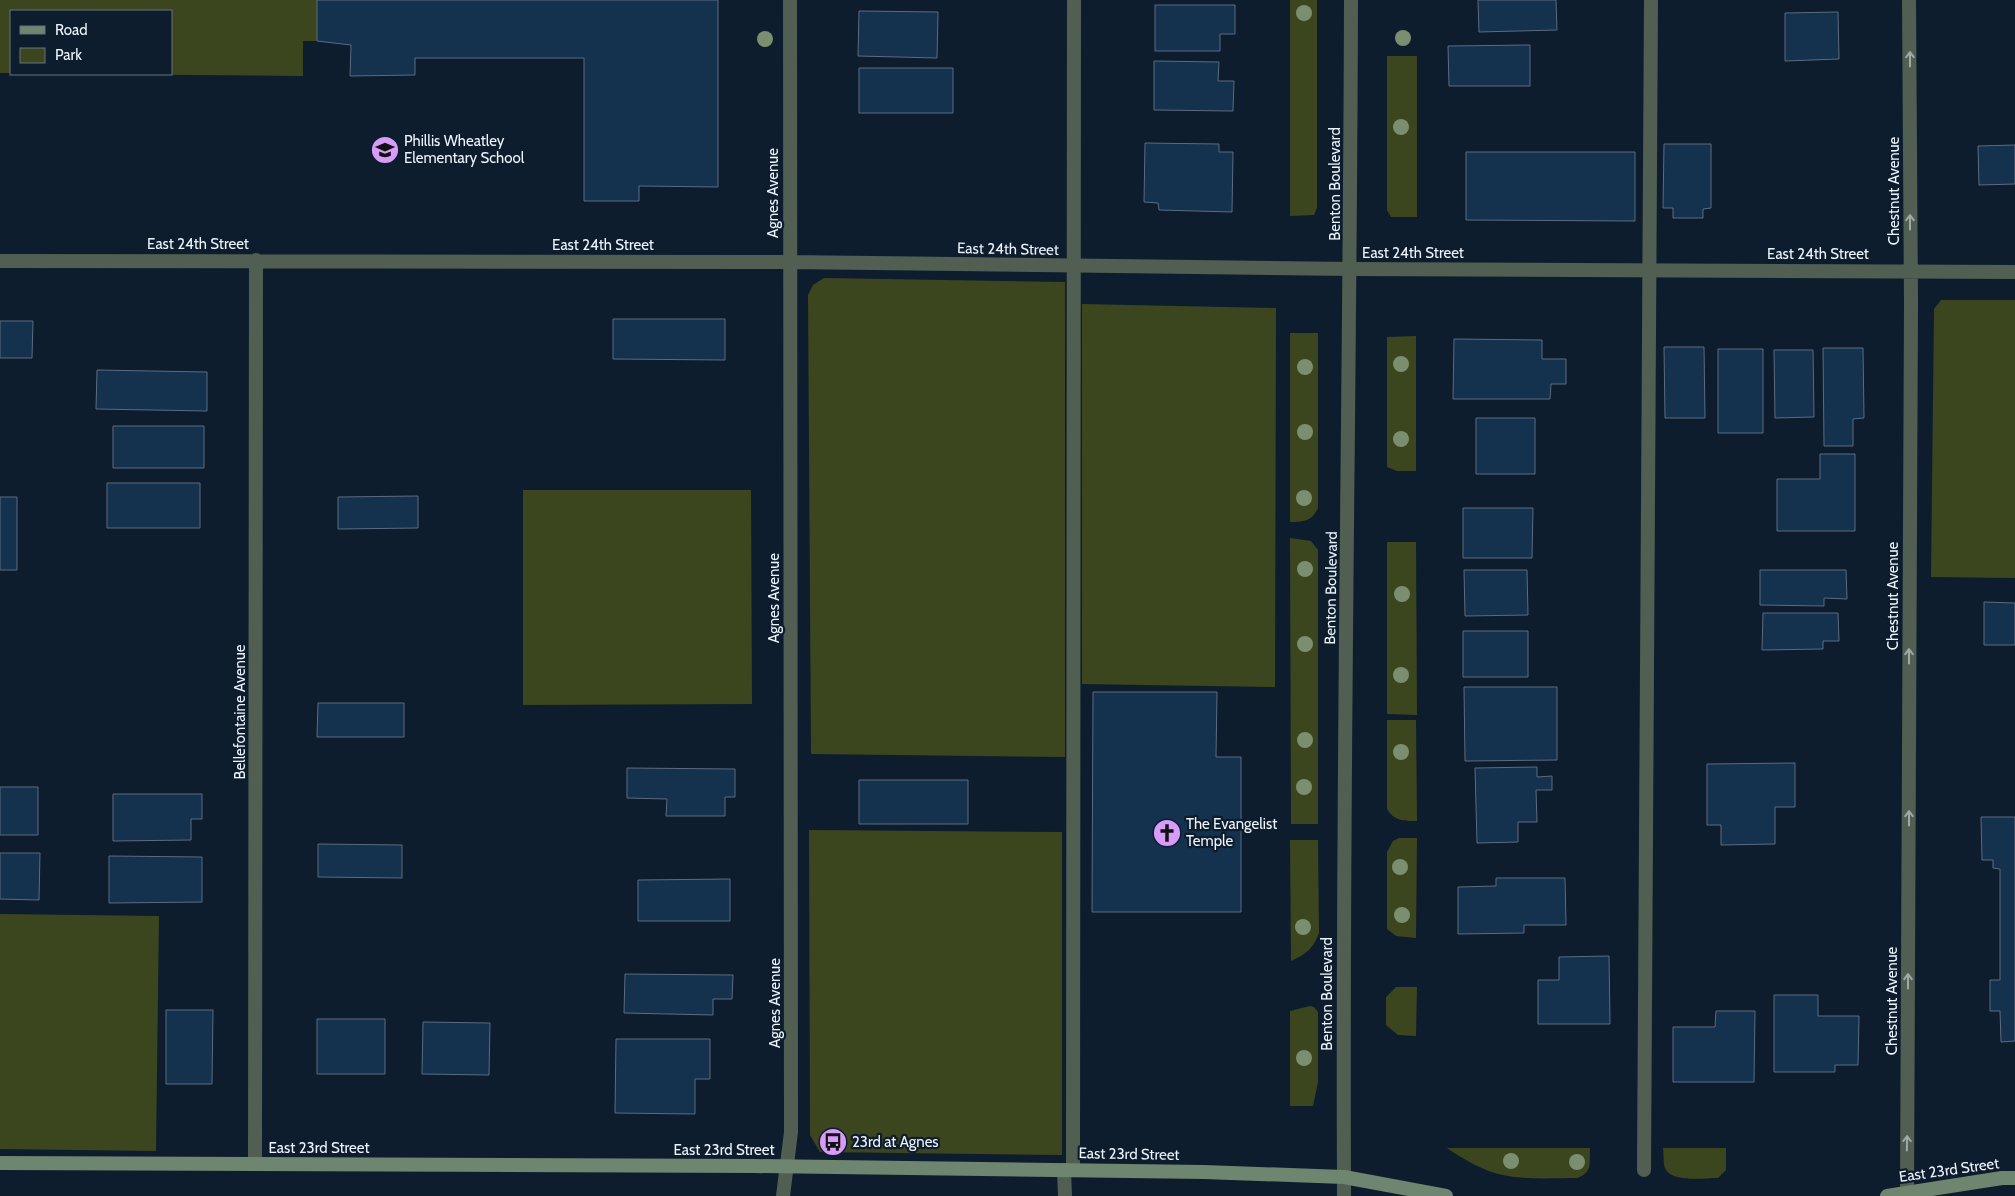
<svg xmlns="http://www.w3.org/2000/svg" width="2015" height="1196" font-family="Cabin,sans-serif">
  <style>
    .green { fill: #3b461f }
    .building { fill: #14314e; stroke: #5b6c80 }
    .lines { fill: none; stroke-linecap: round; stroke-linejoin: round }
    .service { stroke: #505f51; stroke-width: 14 }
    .minor { stroke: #505f51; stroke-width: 14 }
    .tertiary { stroke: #505f51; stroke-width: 14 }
    .secondary { stroke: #6e856f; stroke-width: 14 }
    .tree { fill: #7b8e6f }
    .oneway { stroke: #9eaaa7 }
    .labels { text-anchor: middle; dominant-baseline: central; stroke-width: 4.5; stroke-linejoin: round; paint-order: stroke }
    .poi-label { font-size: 15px; fill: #ecf4fd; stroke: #0e1d2d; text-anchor: start }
    .street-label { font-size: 15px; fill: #ecf4fd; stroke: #0e1d2d }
  </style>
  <rect width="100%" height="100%" fill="#0e1d2d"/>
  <path class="green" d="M0 0H317V41H303V76L61 74H171V11H11V73H0Z
    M1290 0H1317V208L1314 215 1290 216Z
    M1387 56H1417V217H1391L1387 210Z
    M824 278 1065 282V757L811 754 808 295 813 285Z
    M1941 300H2015V578L1931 577 1934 309Z
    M1082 304 1276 308 1275 687 1082 684Z
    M1290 333H1318V508C1312 521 1304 522 1290 522Z
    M1416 336V471H1397L1387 467V337Z
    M523 490H751L752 704 523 705Z
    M1290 538 1311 541 1318 550V824H1291Z
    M1387 542H1416L1417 715 1387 714Z
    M1387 720H1416L1417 821C1404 821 1394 821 1387 809Z
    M809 830 1062 832V1155L820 1152 810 1135Z
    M1399 838H1417L1416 938 1396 936 1387 929V852L1393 841Z
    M1290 840H1318L1319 933C1313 949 1306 954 1291 961Z
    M0 914 159 916 156 1151 0 1149Z
    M1396 987H1417L1416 1036 1398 1035 1386 1025V997Z
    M1310 1006 1314 1007 1318 1012V1082L1313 1106H1290V1011Z
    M1447 1148H1590C1589 1164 1593 1172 1577 1178 1553 1178 1526 1180 1503 1175 1483 1171 1463 1159 1447 1148Z
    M1663 1148H1726V1170L1718 1178C1705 1178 1671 1183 1665 1168 1663 1163 1664 1154 1663 1148Z"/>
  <path class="building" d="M317 0H718V187L639 186V201H584V58H415V75L350 76 351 45 317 41Z
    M1478 0H1556L1557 30 1479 32Z
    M1155 5H1235V34H1220V51H1155Z
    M859 11 938 12 937 58 858 56Z
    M1838 12 1839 59 1785 61V13Z
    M1530 45V86H1449L1448 46Z
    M1154 61 1219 62 1218 81H1234L1233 111 1154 110Z
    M859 68H953V113H859Z
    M1145 143 1219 144V152H1233L1232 212 1159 210 1158 203 1144 202Z
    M1664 144H1711V208L1703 209V218H1673V208H1663Z
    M2015 145V184L1979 185 1978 146Z
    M1466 152H1635V221L1466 220Z
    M613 319H725V360L613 359Z
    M0 321H33L32 358H0Z
    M1454 339 1542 340V359H1566V384H1551L1550 399H1453Z
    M1664 347H1704L1705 418H1665Z
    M1823 348H1863L1864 418 1853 419V446H1824Z
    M1718 349H1763V433H1718Z
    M1774 350H1813L1814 417 1775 418Z
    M97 370 207 372V411L96 409Z
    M1476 418H1535V474H1476Z
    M113 426H204V468H113Z
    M1820 454H1855V531H1777V479H1820Z
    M107 483H200V528H107Z
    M418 496V528L338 529V497Z
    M0 497H17V570H0Z
    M1463 508H1533L1532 558H1463Z
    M1464 570H1527L1528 615 1465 616Z
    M1760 570H1846L1847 599 1824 598V606L1760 605Z
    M1984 602 2015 603V645H1984Z
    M1763 613H1838L1839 641H1823V649L1762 650Z
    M1463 631H1528V677H1463Z
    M1464 687H1557V760L1465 761Z
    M1093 692H1217L1216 757H1241V912H1092Z
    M318 703H404V737H317Z
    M1795 763V807H1775V844L1721 845V825H1707V764Z
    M1537 767V777L1552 776V790H1536L1537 822H1518V842L1477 843 1475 768Z
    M627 768 735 769V797H725V816H666L667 799 627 798Z
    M859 780H968V824H859Z
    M0 787H38V835H0Z
    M113 794H202V819H191V840L113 841Z
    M1981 817H2015V1041L2001 1042 2000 1011H1990V980H2000V869L1993 868V860H1982Z
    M318 844 402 845V878L318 877Z
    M0 853H40L39 900 0 899Z
    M109 856 202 857V902L109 903Z
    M1496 878H1565L1566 925H1524V933L1458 934V887L1496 886Z
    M730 879V921H638V880Z
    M1609 956 1610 1024H1538V980H1559V957Z
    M625 974 733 975 732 999H713V1015L624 1013Z
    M1774 995H1818V1016H1859L1858 1065H1835V1072H1774Z
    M166 1010H213L212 1084H166Z
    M1716 1011H1755L1754 1082H1673V1027H1715Z
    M317 1019H385V1074H317Z
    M423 1022 490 1023 489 1075 422 1074Z
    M616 1039H710V1079H695V1114L615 1113Z"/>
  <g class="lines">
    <path class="service" d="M1064 1170 1065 1196
      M1073 1170 1074 0
      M1644 1170 1651 0"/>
    <path class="minor" d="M0 261 789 262 1351 269 2015 272
      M255 1164 256 260
      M1907 1192 1911 304 1909 0
      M783 1196 791 1132 790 0
      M1344 1196V1177"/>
    <path class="tertiary" d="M1344 1177C1342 785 1350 392 1351 0"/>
    <path class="secondary" d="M0 1163 753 1166 1204 1172 1344 1177 1446 1196
      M1887 1196 2002 1178H2015"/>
  </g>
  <g class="tree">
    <circle cx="1304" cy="13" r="8"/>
    <circle cx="1403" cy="38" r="8"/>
    <circle cx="765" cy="39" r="8"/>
    <circle cx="1401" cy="127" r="8"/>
    <circle cx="1401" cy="364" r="8"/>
    <circle cx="1305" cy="367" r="8"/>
    <circle cx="1305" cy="432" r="8"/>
    <circle cx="1401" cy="439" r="8"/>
    <circle cx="1304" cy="498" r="8"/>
    <circle cx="1305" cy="569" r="8"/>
    <circle cx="1402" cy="594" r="8"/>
    <circle cx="1305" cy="644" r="8"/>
    <circle cx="1401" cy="675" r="8"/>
    <circle cx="1305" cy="740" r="8"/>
    <circle cx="1401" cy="752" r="8"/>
    <circle cx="1304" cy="787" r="8"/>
    <circle cx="1400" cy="867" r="8"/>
    <circle cx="1402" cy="915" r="8"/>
    <circle cx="1303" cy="927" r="8"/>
    <circle cx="1304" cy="1058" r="8"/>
    <circle cx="1511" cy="1161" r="8"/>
    <circle cx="1577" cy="1162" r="8"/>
  </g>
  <defs><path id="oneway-shaft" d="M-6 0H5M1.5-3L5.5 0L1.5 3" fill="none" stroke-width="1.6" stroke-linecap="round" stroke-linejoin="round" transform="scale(1.25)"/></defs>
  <g class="oneway">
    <use href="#oneway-shaft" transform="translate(1910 59) rotate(-90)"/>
    <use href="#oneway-shaft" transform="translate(1910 222) rotate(-90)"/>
    <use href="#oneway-shaft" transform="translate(1909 656) rotate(-90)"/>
    <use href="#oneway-shaft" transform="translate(1909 818) rotate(-90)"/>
    <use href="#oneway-shaft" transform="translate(1908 981) rotate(-90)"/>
    <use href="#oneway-shaft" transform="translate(1907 1143) rotate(-89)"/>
  </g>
  <defs>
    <symbol id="school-disc" viewBox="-11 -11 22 22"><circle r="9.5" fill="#d79bf9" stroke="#0e1d2d"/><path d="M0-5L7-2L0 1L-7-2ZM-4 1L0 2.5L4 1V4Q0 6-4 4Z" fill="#111"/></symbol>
    <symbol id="church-disc" viewBox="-11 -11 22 22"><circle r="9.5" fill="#d79bf9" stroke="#0e1d2d"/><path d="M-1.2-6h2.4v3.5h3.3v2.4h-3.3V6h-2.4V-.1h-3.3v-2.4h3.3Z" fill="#111"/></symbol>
    <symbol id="bus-disc" viewBox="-11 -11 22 22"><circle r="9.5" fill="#d79bf9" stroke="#0e1d2d"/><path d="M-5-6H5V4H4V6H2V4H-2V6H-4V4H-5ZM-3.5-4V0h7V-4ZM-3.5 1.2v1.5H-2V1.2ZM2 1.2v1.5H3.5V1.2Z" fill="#111"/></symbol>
  </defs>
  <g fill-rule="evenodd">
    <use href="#school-disc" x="369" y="134" width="32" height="32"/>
    <use href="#church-disc" x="1151" y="817" width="32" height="32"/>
    <use href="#bus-disc" x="817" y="1126" width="32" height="32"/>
  </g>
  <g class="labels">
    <g class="poi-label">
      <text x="404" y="141">Phillis Wheatley<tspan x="404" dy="17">Elementary School</tspan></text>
      <text x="1186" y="824">The Evangelist<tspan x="1186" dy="17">Temple</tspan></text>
      <text x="852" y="1142">23rd at Agnes</text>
    </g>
    <g class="street-label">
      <text transform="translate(1335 184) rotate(-90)">Benton Boulevard</text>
      <text transform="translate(1894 191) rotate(-90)">Chestnut Avenue</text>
      <text transform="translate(773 193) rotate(-90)">Agnes Avenue</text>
      <text x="198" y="244">East 24th Street</text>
      <text x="603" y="245">East 24th Street</text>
      <text transform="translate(1008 249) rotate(1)">East 24th Street</text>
      <text x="1413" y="253">East 24th Street</text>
      <text x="1818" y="254">East 24th Street</text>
      <text transform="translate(1331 588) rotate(-89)">Benton Boulevard</text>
      <text transform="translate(1893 596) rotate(-90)">Chestnut Avenue</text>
      <text transform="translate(774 598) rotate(-90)">Agnes Avenue</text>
      <text transform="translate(240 712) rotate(-90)">Bellefontaine Avenue</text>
      <text transform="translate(1327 994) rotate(-90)">Benton Boulevard</text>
      <text transform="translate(1892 1001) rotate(-90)">Chestnut Avenue</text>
      <text transform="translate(775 1003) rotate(-90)">Agnes Avenue</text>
      <text x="319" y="1148">East 23rd Street</text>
      <text x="724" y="1150">East 23rd Street</text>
      <text transform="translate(1129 1154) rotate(1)">East 23rd Street</text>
      <text transform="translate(1949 1170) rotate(-8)">East 23rd Street</text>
    </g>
  </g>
  <rect x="10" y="10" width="162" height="65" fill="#0e1d2d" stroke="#677380"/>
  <rect x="20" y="26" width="25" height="8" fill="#6e856f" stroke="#677380"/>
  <text x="55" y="35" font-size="15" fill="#ecf4fd">Road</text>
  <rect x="20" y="48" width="25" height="15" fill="#3b461f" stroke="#677380"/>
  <text x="55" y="60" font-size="15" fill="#ecf4fd">Park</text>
</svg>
